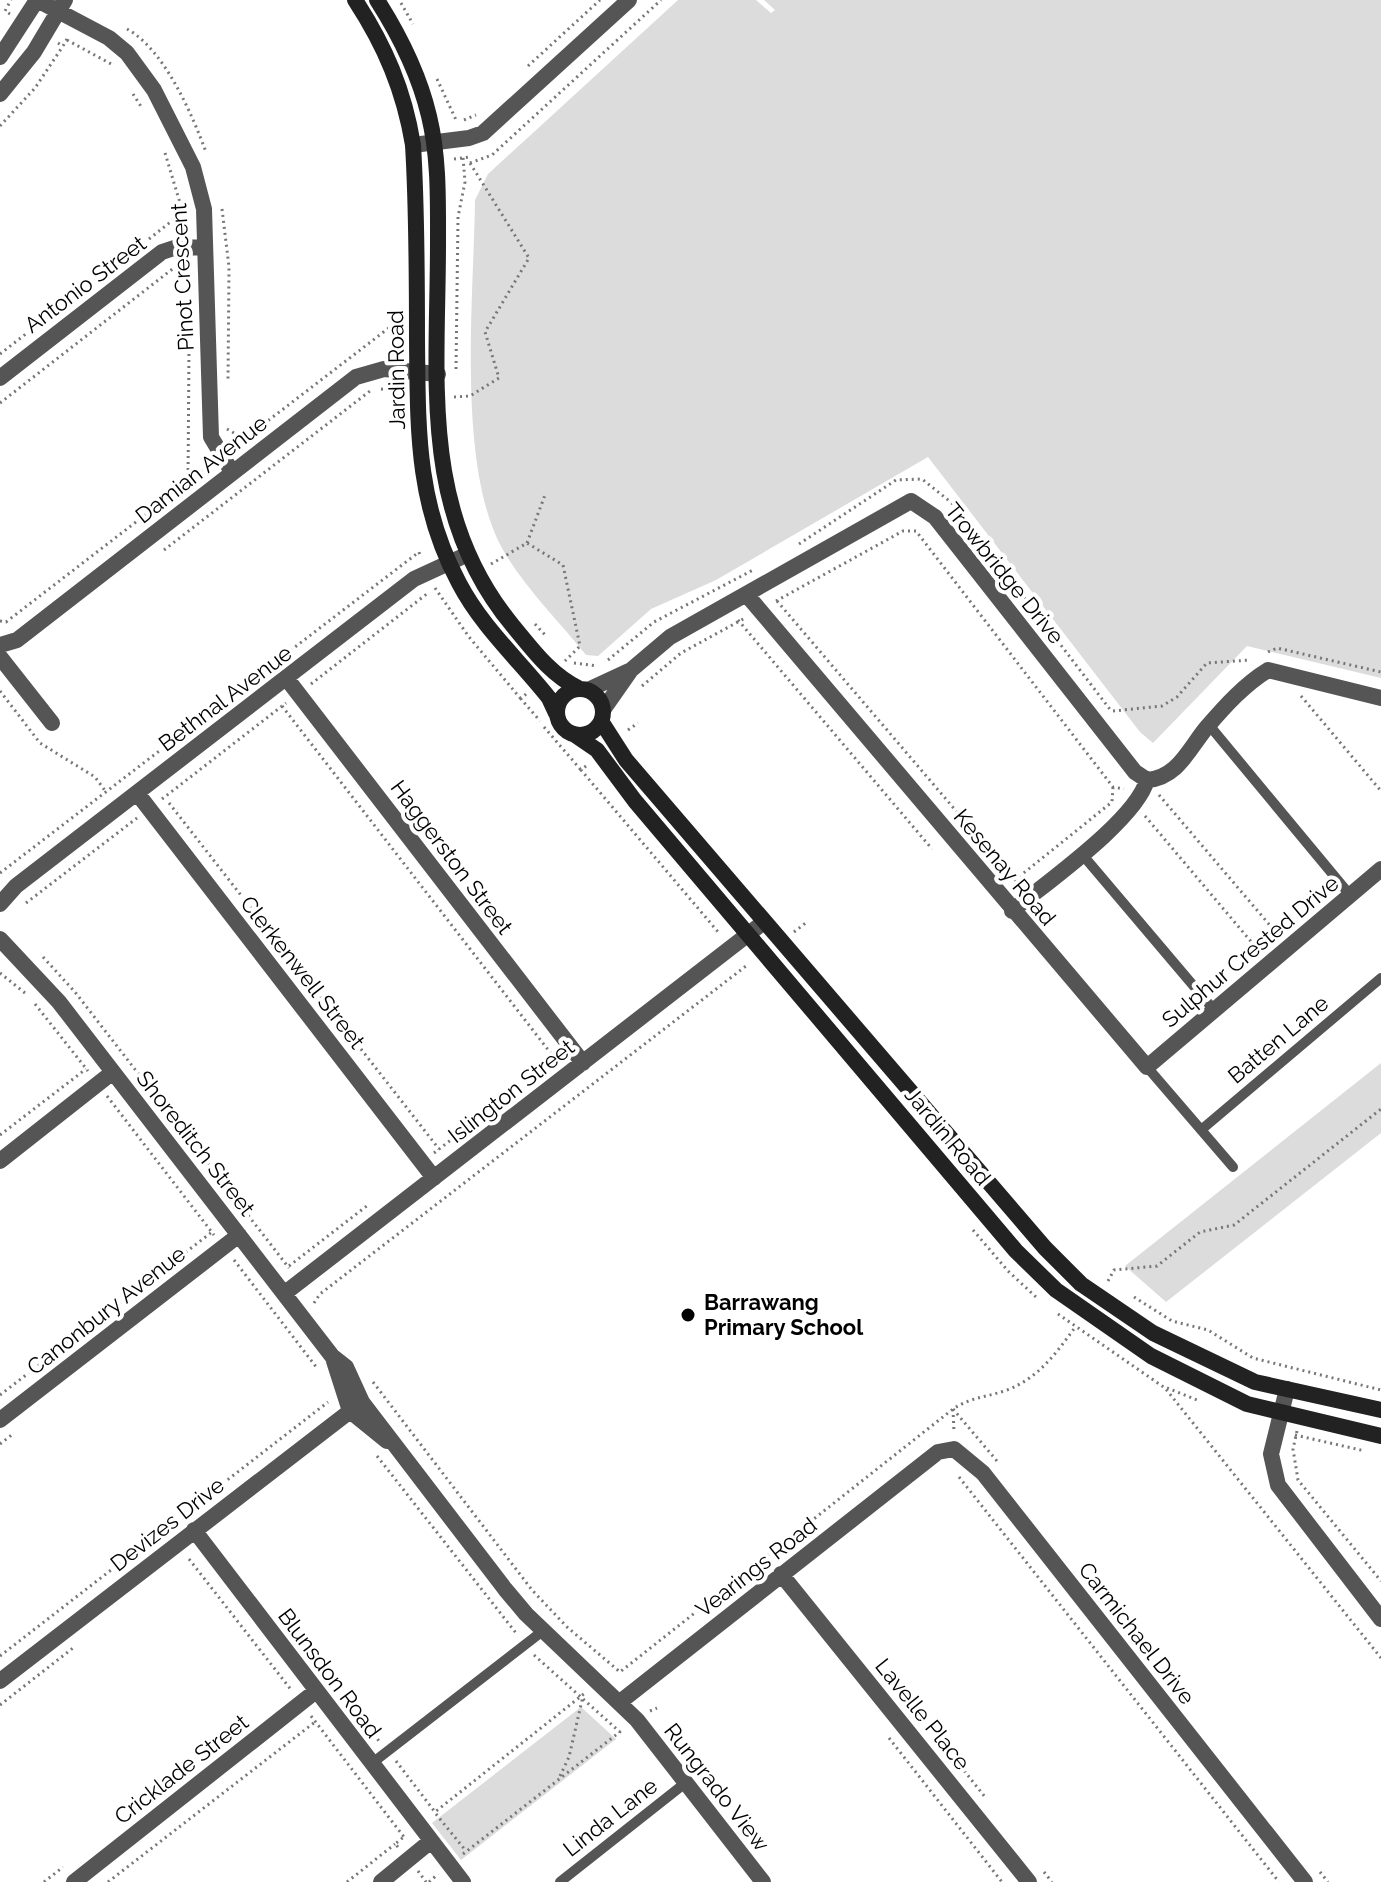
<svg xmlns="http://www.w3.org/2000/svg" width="1381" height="1882" font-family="Raleway,sans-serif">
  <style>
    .park { fill: #dcdcdc }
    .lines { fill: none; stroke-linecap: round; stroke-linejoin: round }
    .path { stroke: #777; stroke-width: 3; stroke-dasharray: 2 4; stroke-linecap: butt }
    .lane { stroke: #555; stroke-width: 10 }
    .street { stroke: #555; stroke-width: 16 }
    .secondary { stroke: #222; stroke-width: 16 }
    .poi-dot { fill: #000; stroke: #fff; stroke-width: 3 }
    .labels { text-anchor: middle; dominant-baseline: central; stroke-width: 8; stroke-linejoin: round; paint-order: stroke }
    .street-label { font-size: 22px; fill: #000; stroke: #fff }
    .poi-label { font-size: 22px; font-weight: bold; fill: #000; stroke: #fff; text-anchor: start }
  </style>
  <rect width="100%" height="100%" fill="#fff"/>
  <path class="park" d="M678 0H756L771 13 775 10 764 0H1381V678L1247 646 1153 743 1140 732 928 457 716 580 651 609 598 656 586 655C558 620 525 588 503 550 456 467 474 296 475 200L488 174Z
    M1381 1063V1133L1166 1302 1125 1266Z
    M581 1707 616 1739 461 1860 432 1823Z"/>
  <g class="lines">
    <path class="path" d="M401 3 413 24
      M10 14 5 11 11 0
      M127 29C164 49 192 114 206 152
      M67 40 113 65
      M58 43 63 46 68 37
      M528 66 600 0
      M437 79 457 122
      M133 94 142 108
      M464 120 476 115
      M0 126 35 88 63 46
      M165 153 186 223
      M454 159 470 157
      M470 163 492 155 661 0
      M222 209 229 267 228 381
      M149 239 183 212
      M0 354 130 253
      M456 369 458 217 465 182 463 157
      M381 389 393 390
      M454 397 470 396 499 378 485 332 529 258 470 163
      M0 403 175 267 190 270
      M227 429 244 439
      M235 446 394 324
      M188 482 189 346
      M527 543 545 495
      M799 544 896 480 922 479 953 504 1112 712
      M164 550 370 391
      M491 564 527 543 563 565 580 646 565 661
      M435 588 469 637 521 699
      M776 601 903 531H916L1113 787 1124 789
      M777 601 1015 880 1112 802 1113 787
      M738 620 932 849
      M0 621 6 622 210 465
      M535 624 546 636
      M1268 652 1277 648 1381 672
      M608 660 654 622 753 570
      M574 663 597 666
      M311 684 428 593
      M642 686 681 653 745 618
      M0 691 40 743 95 777 106 792
      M526 694 521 699 540 721
      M1301 696 1381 791
      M282 706 556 1060
      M1113 711 1162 706 1177 697 1207 663 1250 660
      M544 727 581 770
      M628 730 638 723
      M586 766 581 770 719 933
      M1159 795 1279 936
      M162 799 286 703
      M169 803 439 1149
      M1145 816 1259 951
      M0 873 419 552 420 556
      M26 903 137 818
      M794 932 807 922
      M43 957 75 992 289 1268
      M0 973 25 993
      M35 1004 88 1071
      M107 1096 214 1235
      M0 1135 86 1069
      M434 1153 482 1116
      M973 1230 1008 1271 1036 1297
      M234 1260 317 1368
      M289 1266 368 1205
      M1108 1281 1114 1270 1157 1266 1200 1232 1234 1225 1381 1109
      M1134 1297 1172 1321 1208 1330 1253 1358 1381 1390
      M314 1303 320 1294 746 966
      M1058 1314 1165 1388 1381 1658
      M373 1382 532 1590 567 1627 620 1672 953 1409C971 1397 988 1397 1007 1390 1039 1378 1057 1352 1076 1326
      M1167 1388 1197 1400
      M0 1395 212 1232
      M953 1409 997 1461
      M953 1409 954 1433
      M1297 1431 1293 1449 1298 1480 1381 1581
      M1295 1435 1365 1451
      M0 1444 13 1434
      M377 1456 516 1633
      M959 1477 1279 1882
      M189 1559 292 1691
      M534 1655 620 1732
      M0 1656 328 1402
      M886 1672 985 1797
      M345 1696 379 1741
      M0 1705 73 1648
      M650 1711 657 1708
      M311 1716 404 1837
      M889 1738 1002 1882
      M396 1761 435 1812 585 1693
      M560 1776 569 1757 583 1696
      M436 1814 466 1851
      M398 1847 395 1844 405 1836
      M463 1854 621 1731
      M418 1871 426 1882
      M1044 1872 1052 1882
      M1320 1872 1328 1882
      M44 1882 63 1867
      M108 1882 315 1722
      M347 1882 395 1844
      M429 1882 438 1874"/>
    <path class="lane" d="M1209 725 1350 895
      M1081 853 1214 1010
      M1147 1067 1233 1167
      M1201 1130 1381 978
      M371 1764 544 1630
      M560 1882 684 1784"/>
    <path class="street" d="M37 0 109 38 127 53 154 90 193 167 204 209 211 437 232 472
      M0 57 37 0
      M0 94 34 52 65 0
      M413 145 469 138 483 133 629 0
      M0 378 162 252 174 248 205 247
      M746 594 1147 1067 1381 869
      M0 645 17 640 356 377 384 369 438 374
      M0 657 52 723
      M287 679 583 1063
      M588 690 629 671
      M603 710 631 670 670 637 911 501 935 517 1135 772 1147 780
      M1147 780C1178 778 1190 747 1207 727 1225 706 1245 684 1268 670L1381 698
      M137 793 434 1178
      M0 904 16 886 414 579 466 555
      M1012 911C1047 882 1136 820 1147 780
      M0 939 59 1002 332 1356 346 1367 362 1402 505 1589 526 1614 637 1720 763 1882
      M0 1161 113 1072
      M285 1293 764 922
      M334 1361 350 1411 387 1441
      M1287 1389 1271 1454 1278 1485 1381 1619
      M0 1420 239 1235
      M194 1530 463 1882
      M781 1574 1029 1882
      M0 1681 362 1402
      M620 1702 938 1452 954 1449 983 1473 1305 1882
      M74 1882 316 1691
      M381 1882 431 1841"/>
    <path class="secondary" d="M355 0C385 46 404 90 413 145 417 210 417 275 417 340 418 429 416 503 459 583 482 627 519 660 549 698L556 713
      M377 0C400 36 419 74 429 116 439 157 438 200 438 243 438 380 419 513 513 626 533 650 550 674 578 688
      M557 712a23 23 0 1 1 46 0a23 23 0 1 1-46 0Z
      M601 721 626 760 1045 1248 1081 1284 1153 1333 1255 1382 1381 1410
      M575 735 597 750 635 801 1016 1251 1056 1290 1151 1356 1247 1404 1381 1436"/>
  </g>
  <circle class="poi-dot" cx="688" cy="1315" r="8"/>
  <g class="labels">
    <g class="street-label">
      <text transform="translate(182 277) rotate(-93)">Pinot Crescent</text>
      <text transform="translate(85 284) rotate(-37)">Antonio Street</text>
      <text transform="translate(396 370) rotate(-91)">Jardin Road</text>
      <text transform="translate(201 469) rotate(-38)">Damian Avenue</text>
      <text transform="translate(1005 573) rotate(51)">Trowbridge Drive</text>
      <text transform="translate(225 698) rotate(-37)">Bethnal Avenue</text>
      <text transform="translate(452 857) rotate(53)">Haggerston Street</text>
      <text transform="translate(1005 867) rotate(50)">Kesenay Road</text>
      <text transform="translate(1250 951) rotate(-40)">Sulphur Crested Drive</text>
      <text transform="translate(303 972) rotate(52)">Clerkenwell Street</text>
      <text transform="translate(1278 1039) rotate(-40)">Batten Lane</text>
      <text transform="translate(511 1091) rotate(-38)">Islington Street</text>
      <text transform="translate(948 1136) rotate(50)">Jardin Road</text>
      <text transform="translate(196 1143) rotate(52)">Shoreditch Street</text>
      <text transform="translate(106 1310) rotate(-38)">Canonbury Avenue</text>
      <text transform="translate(167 1524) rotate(-38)">Devizes Drive</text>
      <text transform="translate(756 1567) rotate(-38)">Vearings Road</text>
      <text transform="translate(1137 1633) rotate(52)">Carmichael Drive</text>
      <text transform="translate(330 1673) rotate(53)">Blunsdon Road</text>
      <text transform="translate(923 1714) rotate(51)">Lavelle Place</text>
      <text transform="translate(181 1769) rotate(-38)">Cricklade Street</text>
      <text transform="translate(717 1787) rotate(52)">Rungrado View</text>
      <text transform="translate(610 1817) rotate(-38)">Linda Lane</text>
    </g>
    <g class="poi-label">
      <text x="704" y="1302">Barrawang<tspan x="704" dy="25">Primary School</tspan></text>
    </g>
  </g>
</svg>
